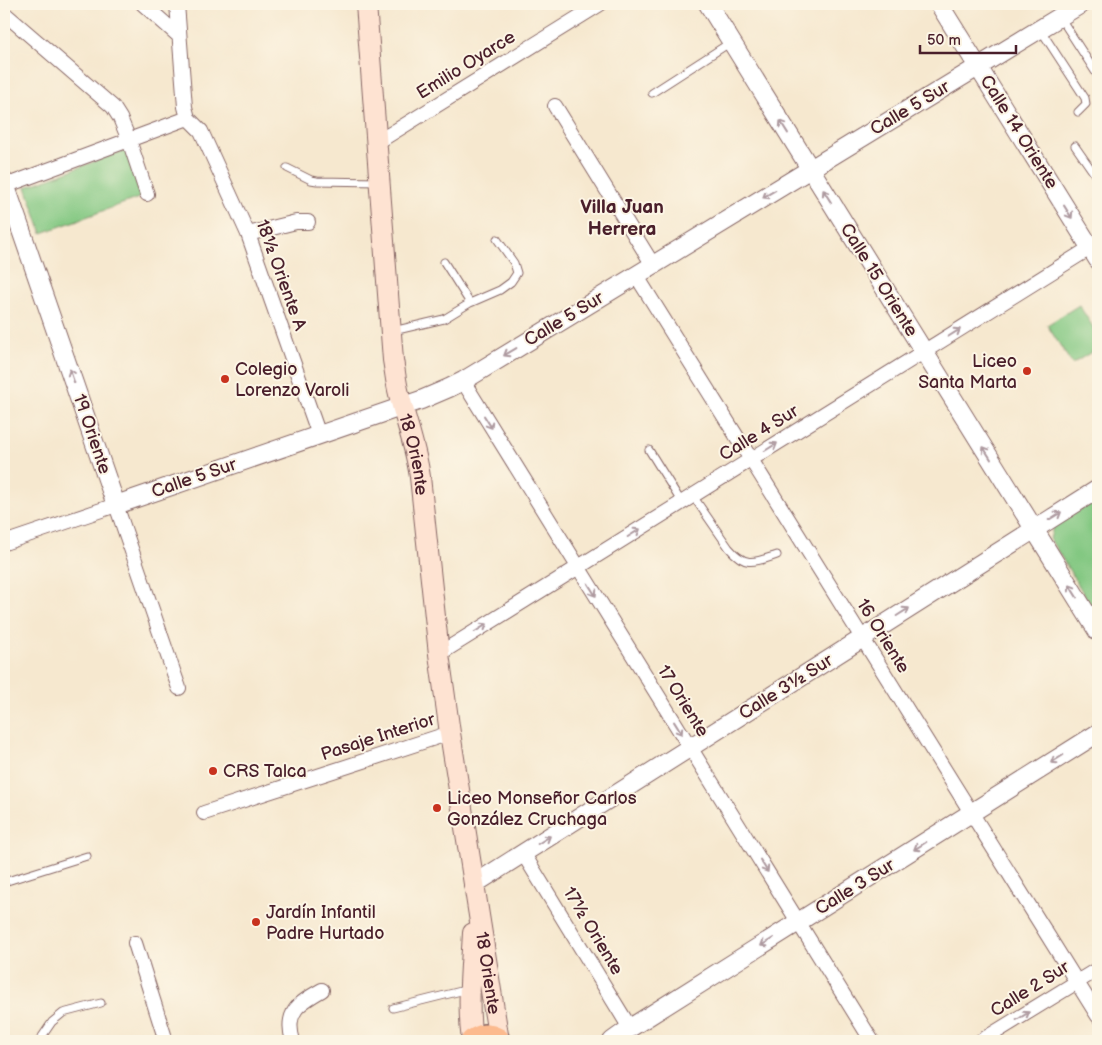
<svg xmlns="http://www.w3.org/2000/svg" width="1102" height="1045" font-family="'Balsamiq Sans',sans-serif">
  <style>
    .green { fill: #83c882; stroke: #667456 }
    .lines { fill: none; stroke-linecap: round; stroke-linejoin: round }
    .service-casing { stroke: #866564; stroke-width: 9 }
    .minor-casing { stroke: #866564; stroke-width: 16 }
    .tertiary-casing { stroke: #866564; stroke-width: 20 }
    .secondary-casing { stroke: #866564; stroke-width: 22 }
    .primary-casing { stroke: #866564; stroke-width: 25 }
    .service { stroke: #fff; stroke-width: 7 }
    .minor { stroke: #fff; stroke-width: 14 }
    .tertiary { stroke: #fff; stroke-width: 18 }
    .secondary { stroke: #fee3d2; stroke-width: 20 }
    .primary { stroke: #fcba8e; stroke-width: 22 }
    .oneway { stroke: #ae9aa0 }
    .poi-dot { fill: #c8321e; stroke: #fcf5e5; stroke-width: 2 }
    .labels { text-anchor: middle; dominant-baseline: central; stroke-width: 4; stroke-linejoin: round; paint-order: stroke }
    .street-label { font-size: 18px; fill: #4a1f2b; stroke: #fcf5e5 }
    .poi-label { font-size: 18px; fill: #4a1f2b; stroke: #fcf5e5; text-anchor: start }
    .neighbourhood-label { font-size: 19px; font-weight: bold; fill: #4a1f2b; stroke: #fcf5e5 }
  </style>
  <rect width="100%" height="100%" fill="#fcf5e5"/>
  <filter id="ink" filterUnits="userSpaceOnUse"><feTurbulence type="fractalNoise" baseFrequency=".02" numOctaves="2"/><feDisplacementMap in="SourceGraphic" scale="10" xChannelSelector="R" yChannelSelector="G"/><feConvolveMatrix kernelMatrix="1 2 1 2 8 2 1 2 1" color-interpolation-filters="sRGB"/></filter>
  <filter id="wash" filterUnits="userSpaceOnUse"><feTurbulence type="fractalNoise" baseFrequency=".0096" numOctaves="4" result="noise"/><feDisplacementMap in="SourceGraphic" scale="20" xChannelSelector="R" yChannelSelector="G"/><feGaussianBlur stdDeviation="1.12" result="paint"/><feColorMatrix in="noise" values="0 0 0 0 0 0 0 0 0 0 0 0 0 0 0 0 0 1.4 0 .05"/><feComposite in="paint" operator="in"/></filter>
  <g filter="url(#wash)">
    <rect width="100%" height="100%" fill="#f6e8cf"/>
    <path class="green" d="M128 149 144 196 42 233 26 187Z
      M1079 305 1098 335V348L1072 364 1047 325Z
      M1098 498V617L1050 539 1053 527Z"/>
  </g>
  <g filter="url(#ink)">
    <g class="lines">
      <defs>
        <path id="service" d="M1060 17 1098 76
          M1040 29 1085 98 1086 104 1078 112
          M652 93 731 42
          M1075 146 1098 179
          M287 168 311 180 317 181 379 182
          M444 262 470 303
          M393 331 444 319 470 303 500 290 511 282 517 273 514 263 497 239
          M649 450 682 503
          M693 496 729 548C746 568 755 562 777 555
          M4 882 87 856
          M393 1008 469 989
          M39 1041 52 1022 63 1013 101 1003"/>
        <path id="minor" d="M143 4 179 36
          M177 4 185 107 188 118 201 131 248 234 319 435
          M4 13 113 107 120 118 129 140 147 194
          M555 106 653 265
          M376 143 600 4
          M5 186 188 118
          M248 234 296 222H308
          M636 275 1098 1016
          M463 381 872 1041
          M4 543 116 505 179 688
          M439 654 1098 243
          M204 813 450 733
          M523 853 630 1028
          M135 943 166 1041
          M293 1041C284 1012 299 1003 322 990
          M981 1041 1098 969"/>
        <path id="tertiary" d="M708 4 1098 632
          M939 4 1098 260
          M4 181 116 505 421 400 449 388 463 381 1081 4
          M473 885 1098 489
          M612 1041 630 1028 1098 733"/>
        <g id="secondary">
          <path id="s1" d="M366 4 393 360C395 371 396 383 399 394 406 422 416 448 420 477L439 654 450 733 499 1041"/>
          <path d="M472 1041C467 1005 471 969 473 933"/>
        </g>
        <path id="primary" d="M472 1041C481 1035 488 1033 498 1039"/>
      </defs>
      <use href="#service" class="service-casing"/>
      <use href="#minor" class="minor-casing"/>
      <use href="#tertiary" class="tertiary-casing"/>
      <use href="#secondary" class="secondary-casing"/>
      <use href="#primary" class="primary-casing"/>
      <use href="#service" class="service"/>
      <use href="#minor" class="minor"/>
      <use href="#tertiary" class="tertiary"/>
      <use href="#secondary" class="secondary"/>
      <use href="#primary" class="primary"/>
    </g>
    <defs><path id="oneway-shaft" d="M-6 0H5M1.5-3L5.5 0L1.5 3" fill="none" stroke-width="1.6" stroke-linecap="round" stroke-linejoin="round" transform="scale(1.25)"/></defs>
    <g class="oneway">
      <use href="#oneway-shaft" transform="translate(784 127) rotate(-122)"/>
      <use href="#oneway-shaft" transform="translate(769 194) rotate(149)"/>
      <use href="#oneway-shaft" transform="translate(827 196) rotate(-122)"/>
      <use href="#oneway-shaft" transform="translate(1068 212) rotate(58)"/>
      <use href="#oneway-shaft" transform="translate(954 333) rotate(-32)"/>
      <use href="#oneway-shaft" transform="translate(510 352) rotate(149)"/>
      <use href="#oneway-shaft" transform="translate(72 376) rotate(-109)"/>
      <use href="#oneway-shaft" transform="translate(488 422) rotate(58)"/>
      <use href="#oneway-shaft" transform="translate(771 447) rotate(-32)"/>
      <use href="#oneway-shaft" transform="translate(987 453) rotate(-122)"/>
      <use href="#oneway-shaft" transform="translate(1055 516) rotate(-32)"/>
      <use href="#oneway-shaft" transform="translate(634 533) rotate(-32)"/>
      <use href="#oneway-shaft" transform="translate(592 590) rotate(58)"/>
      <use href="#oneway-shaft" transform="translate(1073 591) rotate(-122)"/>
      <use href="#oneway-shaft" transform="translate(903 612) rotate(-32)"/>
      <use href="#oneway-shaft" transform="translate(481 628) rotate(-32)"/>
      <use href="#oneway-shaft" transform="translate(678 728) rotate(58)"/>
      <use href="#oneway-shaft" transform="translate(1057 759) rotate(148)"/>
      <use href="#oneway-shaft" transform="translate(544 840) rotate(-32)"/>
      <use href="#oneway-shaft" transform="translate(920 846) rotate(148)"/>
      <use href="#oneway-shaft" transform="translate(764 866) rotate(58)"/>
      <use href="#oneway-shaft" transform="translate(767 942) rotate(148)"/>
      <use href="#oneway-shaft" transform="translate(1023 1016) rotate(-32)"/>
    </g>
  </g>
  <g class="poi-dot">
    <circle cx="1027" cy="371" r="5"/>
    <circle cx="225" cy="379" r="5"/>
    <circle cx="213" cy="771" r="5"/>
    <circle cx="437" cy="808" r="5"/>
    <circle cx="256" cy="922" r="5"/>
  </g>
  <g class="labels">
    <g class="street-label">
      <text transform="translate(466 65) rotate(-32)">Emilio Oyarce</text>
      <text transform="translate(910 108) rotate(-31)">Calle 5 Sur</text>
      <text transform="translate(1019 132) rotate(58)">Calle 14 Oriente</text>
      <text transform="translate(281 275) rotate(70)">18½ Oriente A</text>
      <text transform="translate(879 280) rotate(58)">Calle 15 Oriente</text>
      <text transform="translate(564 319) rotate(-31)">Calle 5 Sur</text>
      <text transform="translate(759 433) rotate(-32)">Calle 4 Sur</text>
      <text transform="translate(92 434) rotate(71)">19 Oriente</text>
      <text stroke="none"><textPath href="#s1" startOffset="454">18 Oriente</textPath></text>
      <text transform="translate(194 478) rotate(-19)">Calle 5 Sur</text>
      <text transform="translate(883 636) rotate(58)">16 Oriente</text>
      <text transform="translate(786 687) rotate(-32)">Calle 3½ Sur</text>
      <text transform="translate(683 701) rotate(58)">17 Oriente</text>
      <text transform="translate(378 737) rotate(-18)">Pasaje Interior</text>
      <text transform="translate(855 887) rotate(-32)">Calle 3 Sur</text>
      <text transform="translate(593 931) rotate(59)">17½ Oriente</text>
      <text stroke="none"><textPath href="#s1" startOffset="978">18 Oriente</textPath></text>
      <text transform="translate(1030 989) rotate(-32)">Calle 2 Sur</text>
    </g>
    <g class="poi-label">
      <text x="1017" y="361" text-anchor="end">Liceo<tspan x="1017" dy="21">Santa Marta</tspan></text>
      <text x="235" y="369">Colegio<tspan x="235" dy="21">Lorenzo Varoli</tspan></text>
      <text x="223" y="771">CRS Talca</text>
      <text x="447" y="798">Liceo Monseñor Carlos<tspan x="447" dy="21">González Cruchaga</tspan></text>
      <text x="266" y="912">Jardín Infantil<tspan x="266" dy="21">Padre Hurtado</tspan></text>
    </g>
    <g class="neighbourhood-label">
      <text x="622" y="207">Villa Juan<tspan x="622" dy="22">Herrera</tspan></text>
    </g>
  </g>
  <rect width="1102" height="1045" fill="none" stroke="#fcf5e5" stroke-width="20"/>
  <path d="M920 45v8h96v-8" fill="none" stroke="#4a1f2b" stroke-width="2.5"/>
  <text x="927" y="45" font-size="15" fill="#4a1f2b" stroke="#fcf5e5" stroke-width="4" paint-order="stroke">50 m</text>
</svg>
